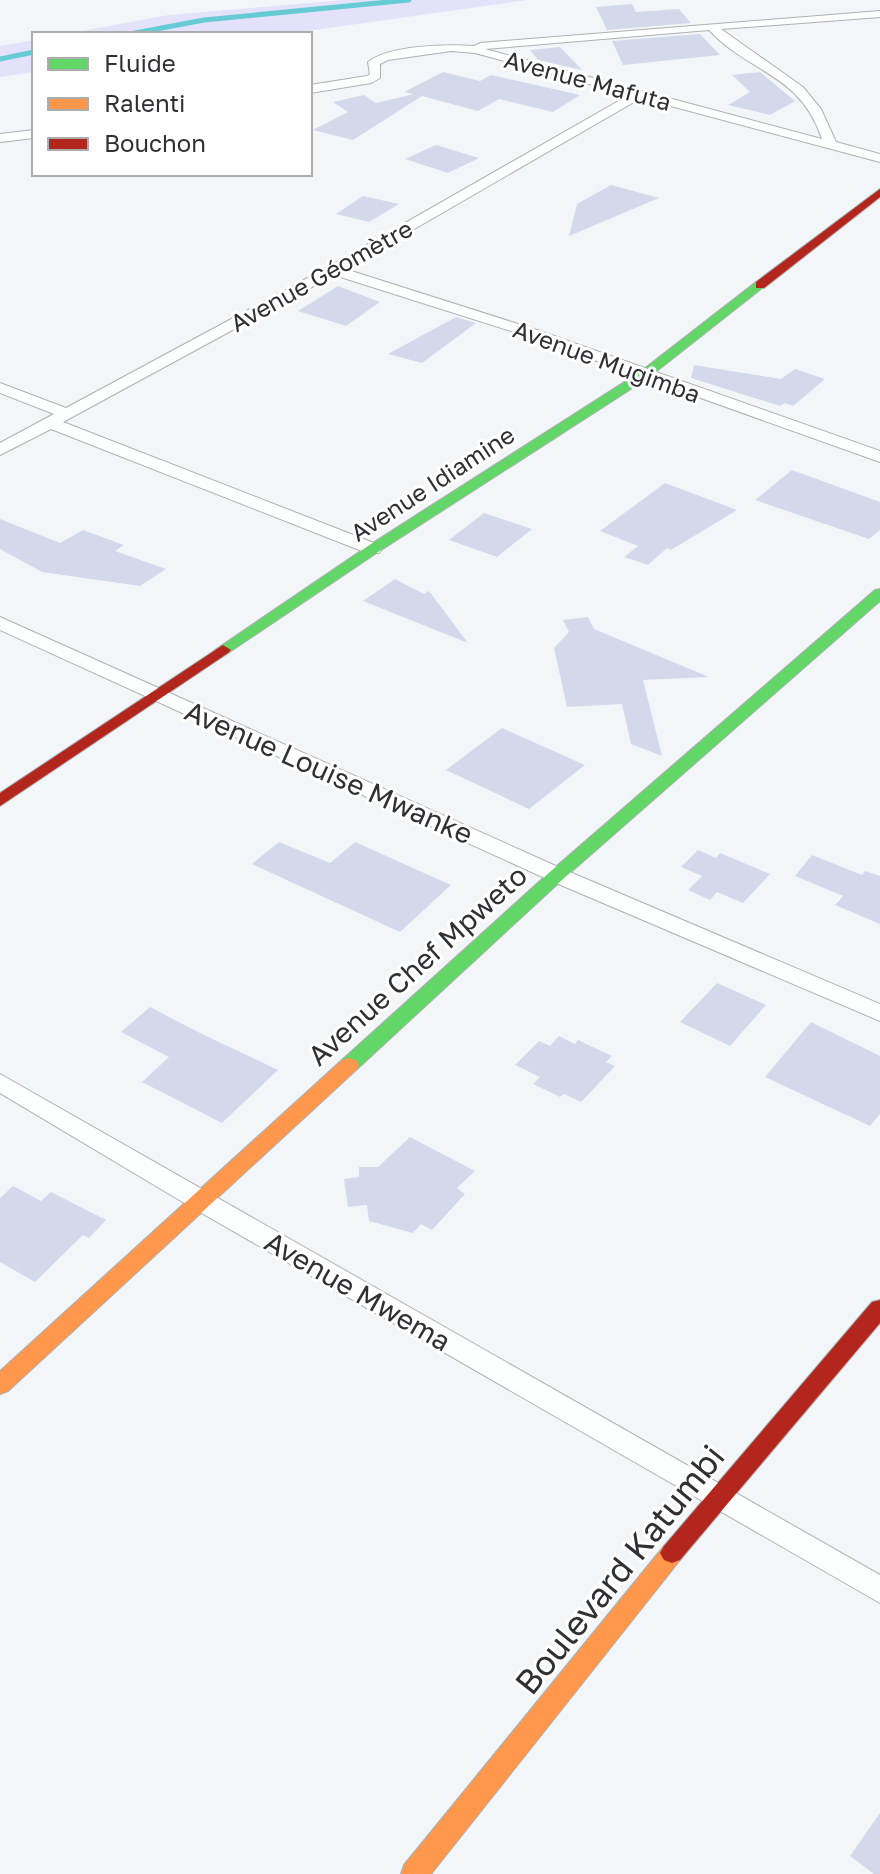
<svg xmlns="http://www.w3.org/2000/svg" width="880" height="1874" font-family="'Golos Text',sans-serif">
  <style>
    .green { fill: #e4e2fb }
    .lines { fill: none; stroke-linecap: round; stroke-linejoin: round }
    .stream { stroke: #66cbd4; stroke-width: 5 }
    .building { fill: #d3d9ea }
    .street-casing { stroke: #aeb0b2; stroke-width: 2 }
    .fast-casing { stroke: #aeb0b2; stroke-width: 2 }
    .slow-casing { stroke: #aeb0b2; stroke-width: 2 }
    .jam-casing { stroke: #aeb0b2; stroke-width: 2 }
    .street { fill: #fdfefe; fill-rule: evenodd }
    .fast { fill: #63d668; fill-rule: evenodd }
    .slow { fill: #ff974d; fill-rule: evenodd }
    .jam { fill: #b3261e; fill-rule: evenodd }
    .labels { text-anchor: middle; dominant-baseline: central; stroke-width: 6; stroke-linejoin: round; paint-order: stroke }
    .far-street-label { font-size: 24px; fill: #2e3032; stroke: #fff }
    .street-label { font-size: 28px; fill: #2e3032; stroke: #fff }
    .near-street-label { font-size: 34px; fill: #2e3032; stroke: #fff }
  </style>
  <rect width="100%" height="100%" fill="#f3f6f9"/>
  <path class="green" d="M344 0H527L286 34H65L169 15Z
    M34 40V72L0 77V46Z"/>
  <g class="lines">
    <path class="stream" d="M130 34 204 20 409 0
      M0 59 34 52"/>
  </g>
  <path class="building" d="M632 4 636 12 679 9 691 23 607 30 596 7Z
    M700 34 720 55 623 65 612 41Z
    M560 47 582 70 538 60 530 50Z
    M443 72 480 81 491 75 580 95 553 112 499 99 478 111 422 96 353 140 313 130 348 112 333 102 364 95 376 103 414 94 404 92Z
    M760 72 795 101 770 115 728 105 750 92 732 75Z
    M436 145 479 158 448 173 405 159Z
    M611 185 659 198 569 236 577 204Z
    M363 196 399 204 369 222 336 214Z
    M338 286 380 302 346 326 298 311Z
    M456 317 476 323 422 363 388 354Z
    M694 365 781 379 795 369 825 379 793 406 785 403 780 406 691 378Z
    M792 470 880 502V530L869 539 755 500Z
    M665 483 737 510 671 550 667 548 648 565 624 557 638 546 600 531Z
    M484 513 532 529 497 557 449 540Z
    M0 519 60 543 83 530 124 545 115 551 166 569 140 586 42 572 0 549Z
    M395 579 424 594 429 591 468 643 363 601Z
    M588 617 594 629 709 677 643 680 662 756 631 744 622 704 567 707 554 648 569 632 563 620Z
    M502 728 585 765 529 809 446 770Z
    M279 842 330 863 355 842 451 885 400 932 252 864Z
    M698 850 716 858 720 853 770 874 743 903 717 892 710 900 688 890 702 876 681 867Z
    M812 855 862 875 865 871 880 876V924L835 905 843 896 795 876Z
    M717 983 766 1005 730 1046 680 1022Z
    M150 1007 198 1032 278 1070 222 1123 142 1082 169 1057 121 1032Z
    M811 1022 880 1056V1114L870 1126 765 1077Z
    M559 1036 575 1044 578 1040 612 1056 606 1062 615 1066 581 1102 564 1094 560 1097 533 1084 540 1077 515 1065 539 1041 550 1046Z
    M410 1137 475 1171 457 1188 465 1194 432 1230 421 1224 413 1233 369 1221 367 1205 348 1207 344 1179 359 1177V1167H378Z
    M13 1186 41 1201 51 1192 106 1220 89 1238 83 1235 35 1282 0 1262V1198Z
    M880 1813V1874H874L850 1856Z"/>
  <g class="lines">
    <defs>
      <path id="street" d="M880 11V17L721 29 803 87 821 109 836 142 880 154V162L641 98 345 269 537 330 880 451V462L527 336 334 275 63 422 379 545 382 549 379 553H367L51 429 0 455V443L54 414 0 393V383L66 408 328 267 629 95 475 53 451 51 388 60 380 64V78L371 83 310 93V85L367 76 370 74 368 62C389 45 448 44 474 46L480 43ZM709 30C750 74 800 73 822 139L485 49Z
        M34 130V138L0 142V134Z
        M0 617 565 870 880 1004V1021L549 880 0 630Z
        M0 1074 880 1575V1603L191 1207 0 1093Z"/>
      <path id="fast" d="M756 282 766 285 648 378 378 552 228 653 223 655 215 650 368 546 640 372Z
        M880 589V601L563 879 356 1070H342L339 1065 342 1060 551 871 875 590Z"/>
      <path id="slow" d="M349 1058 356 1060 359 1065 356 1070 8 1391 0 1394V1371L342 1060Z
        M672 1543 680 1546 684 1553 680 1560 431 1874H401L404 1865 664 1546Z"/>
      <path id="jam" d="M880 189V197L764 288H756V282Z
        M223 645 231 650 228 653 0 806V793Z
        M880 1300V1323L680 1560 672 1563 664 1560 660 1553 664 1546 872 1302Z"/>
    </defs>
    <use href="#street" class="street-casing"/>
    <use href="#fast" class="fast-casing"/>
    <use href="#slow" class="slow-casing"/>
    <use href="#jam" class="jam-casing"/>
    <use href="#street" class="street"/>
    <use href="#fast" class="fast"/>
    <use href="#slow" class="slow"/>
    <use href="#jam" class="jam"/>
  </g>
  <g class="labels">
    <g class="far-street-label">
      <text transform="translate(588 80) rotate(15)">Avenue Mafuta</text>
      <text transform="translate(321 275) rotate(-29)">Avenue Géomètre</text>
      <text transform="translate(607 361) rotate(20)">Avenue Mugimba</text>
      <text transform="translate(432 483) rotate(-33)">Avenue Idiamine</text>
    </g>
    <g class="street-label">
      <text transform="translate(329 772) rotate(24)">Avenue Louise Mwanke</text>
      <text transform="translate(417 965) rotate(-42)">Avenue Chef Mpweto</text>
      <text transform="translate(358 1291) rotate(30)">Avenue Mwema</text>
    </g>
    <g class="near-street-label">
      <text transform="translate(619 1569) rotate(-51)">Boulevard Katumbi</text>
    </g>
  </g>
  <rect x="32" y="32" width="280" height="144" fill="#ffffff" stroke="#abacad" stroke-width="2"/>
  <rect x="48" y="58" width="40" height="12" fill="#63d668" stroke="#abacad" stroke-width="2"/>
  <text x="104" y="72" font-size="24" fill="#2e3032">Fluide</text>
  <rect x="48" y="98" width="40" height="12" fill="#ff974d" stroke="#abacad" stroke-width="2"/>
  <text x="104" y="112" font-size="24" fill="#2e3032">Ralenti</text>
  <rect x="48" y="138" width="40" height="12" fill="#b3261e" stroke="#abacad" stroke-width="2"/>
  <text x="104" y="152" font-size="24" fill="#2e3032">Bouchon</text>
</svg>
